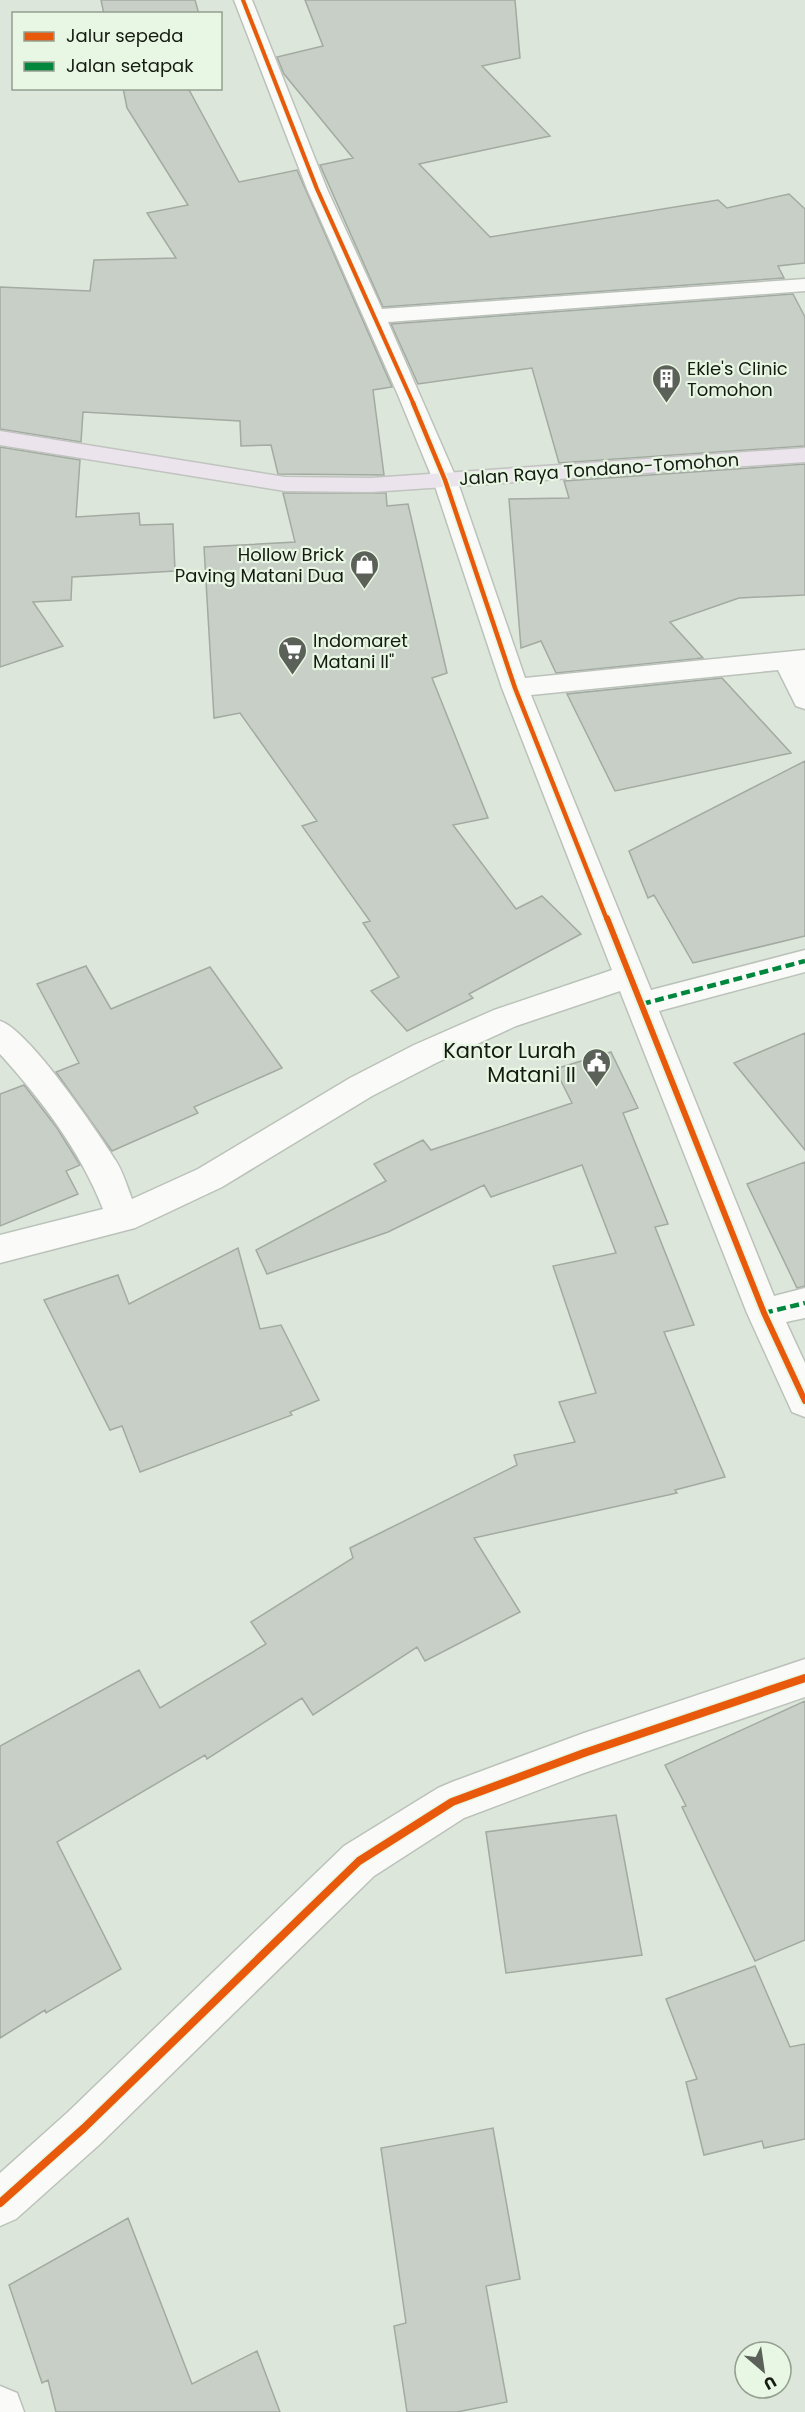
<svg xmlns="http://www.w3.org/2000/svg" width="805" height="2412" font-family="Poppins,sans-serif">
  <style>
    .building { fill: #c8cfc6; stroke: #a3aaa1; stroke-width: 1.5 }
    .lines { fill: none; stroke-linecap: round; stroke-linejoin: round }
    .minor-casing { stroke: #bbc2ba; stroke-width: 3 }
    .highway-casing { stroke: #c0c4be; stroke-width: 3 }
    .minor { fill: #fafbf9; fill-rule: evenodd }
    .highway { fill: #ebe4ed; fill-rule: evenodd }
    .quiet { stroke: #00873e; stroke-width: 4.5; stroke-dasharray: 9 4.5; stroke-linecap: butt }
    .cycleway-far3-casing { stroke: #e8f7e3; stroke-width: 6 }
    .cycleway-far2-casing { stroke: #e8f7e3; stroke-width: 8 }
    .cycleway-far1-casing { stroke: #e8f7e3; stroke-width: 10 }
    .cycleway-casing { stroke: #e8f7e3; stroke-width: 11 }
    .cycleway-far3 { stroke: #e8590c; stroke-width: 4 }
    .cycleway-far2 { stroke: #e8590c; stroke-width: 4.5 }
    .cycleway-far1 { stroke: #e8590c; stroke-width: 6 }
    .cycleway { stroke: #e8590c; stroke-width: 8 }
    .labels { text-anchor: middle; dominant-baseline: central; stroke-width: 4.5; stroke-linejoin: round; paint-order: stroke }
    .far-poi-label { font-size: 18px; fill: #151a13; stroke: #e8f7e3; text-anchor: start }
    .far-street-label { font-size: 18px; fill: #151a13; stroke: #e8f7e3 }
    .poi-label { font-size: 21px; fill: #151a13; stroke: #e8f7e3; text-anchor: end }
  </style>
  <rect width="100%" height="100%" fill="#dde6da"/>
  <path class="building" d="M101 0H195L199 14H104Z
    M305 0H515L520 58 482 66 550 136 419 164 490 237 718 200 727 208 789 194 805 209V263L778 266 784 278 383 307 320 165 353 158 284 74 277 57 323 46Z
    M123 88H188L239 182 297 170 392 387 373 390 384 475 278 474 271 445 241 446 240 421 83 412 81 442 0 429V287L90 291 94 260 176 258 147 213 188 205 127 108Z
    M793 294 805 317V446L559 463 532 368 418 384 391 324Z
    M0 447 80 460 76 517 139 513 140 525 173 524 175 571 72 577 71 600 33 602 63 646 0 667Z
    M805 464V595L739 598 670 622 703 658 556 673 541 641 521 648 509 499 569 498 564 481Z
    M283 493H386L387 506 408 504 447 673 432 678 488 818 453 825 516 909 542 896 581 934 469 994 473 998 407 1031 371 991 399 977 363 923 370 921 302 826 317 821 240 713 214 718 204 547 295 542Z
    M722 678 791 753 615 791 567 694Z
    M805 761V936L693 963 654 895 648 898 629 851Z
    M86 966 111 1009 210 967 282 1068 194 1107 198 1113 112 1151 56 1072 79 1063 37 984Z
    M805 1033V1150L734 1063Z
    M611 1052 638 1108 623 1113 668 1224 655 1227 694 1325 664 1332 725 1477 675 1490 677 1493 474 1538 520 1612 425 1661 417 1647 313 1715 302 1698 207 1759 205 1755 57 1842 121 1969 46 2013 45 2010 0 2038V1746L139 1670 160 1708 266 1644 251 1622 353 1558 350 1548 517 1465 514 1455 575 1442 559 1402 596 1393 553 1266 616 1253 582 1165 491 1197 484 1185 388 1232 267 1274 256 1250 386 1181 374 1164 423 1140 431 1150 572 1103 555 1069Z
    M24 1085 57 1128 80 1165 66 1171 78 1194 0 1226V1094Z
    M805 1162V1286L797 1288 747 1184Z
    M238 1248 260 1329 281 1325 319 1400 290 1412 292 1415 140 1472 122 1426 110 1430 44 1300 118 1275 129 1304Z
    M805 1701V1940L755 1961 682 1807 686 1806 665 1765Z
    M616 1815 642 1955 506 1973 486 1832Z
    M755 1966 790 2047 805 2044V2139L764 2148 762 2141 704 2155 686 2082 697 2079 666 1999Z
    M493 2128 520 2279 486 2286 507 2402 457 2412H407L394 2326 406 2323 381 2148Z
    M128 2218 192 2384 257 2351 280 2412H56L48 2380 42 2383 9 2285Z"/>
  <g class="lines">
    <defs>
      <path id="minor" d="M234 0H252L327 189 382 309 805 279V291L388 322 457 480 525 678 805 650V709L796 706 778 670 531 695 651 990 805 950V972L659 1011 774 1296 805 1288V1318L786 1322 805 1363V1417L792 1412 747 1313 620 991 516 1026 436 1063 372 1096 222 1187 135 1228 0 1263V1235L103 1209C81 1152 41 1099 0 1054V1021C29 1030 97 1131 116 1161 123 1172 127 1186 132 1199L198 1169 350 1078 414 1045 494 1010 612 970 502 688 433 480 398 395 307 189Z
        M805 1659V1697L584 1773 464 1818 374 1876 100 2144 16 2219 0 2226V2173L68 2112 344 1846 438 1788 452 1782 584 1733Z
        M0 2386 17 2393 24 2412H0Z"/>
      <path id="highway" d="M0 431 285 477 371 478 805 448V462L371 492 285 491 0 445Z"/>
    </defs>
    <use href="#minor" class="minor-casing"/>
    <use href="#highway" class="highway-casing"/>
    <use href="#minor" class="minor"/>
    <use href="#highway" class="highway"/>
    <path class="quiet" d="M642 1004 805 961
      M764 1313 805 1303"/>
    <defs>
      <path id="cycleway-far3" d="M243 0 317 189 414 405"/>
      <path id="cycleway-far2" d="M413 403 445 480 515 688 607 920"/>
      <path id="cycleway-far1" d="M607 918 764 1313 805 1401"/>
      <path id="cycleway" d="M0 2203 84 2128 359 1861 452 1802 584 1753 805 1678"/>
    </defs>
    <use href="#cycleway-far3" class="cycleway-far3-casing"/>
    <use href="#cycleway-far2" class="cycleway-far2-casing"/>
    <use href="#cycleway-far1" class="cycleway-far1-casing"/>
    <use href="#cycleway" class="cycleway-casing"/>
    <use href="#cycleway-far3" class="cycleway-far3"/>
    <use href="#cycleway-far2" class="cycleway-far2"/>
    <use href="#cycleway-far1" class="cycleway-far1"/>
    <use href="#cycleway" class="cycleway"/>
  </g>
  <defs>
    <symbol id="building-pin" viewBox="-11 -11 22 30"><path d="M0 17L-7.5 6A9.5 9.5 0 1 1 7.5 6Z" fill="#5b6159" stroke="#e8f7e3"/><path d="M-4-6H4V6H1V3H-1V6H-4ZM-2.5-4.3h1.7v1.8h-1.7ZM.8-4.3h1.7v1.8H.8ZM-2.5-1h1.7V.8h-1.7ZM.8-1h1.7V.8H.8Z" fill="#fff"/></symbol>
    <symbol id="shop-pin" viewBox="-11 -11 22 30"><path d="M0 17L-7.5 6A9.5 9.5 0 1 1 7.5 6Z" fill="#5b6159" stroke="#e8f7e3"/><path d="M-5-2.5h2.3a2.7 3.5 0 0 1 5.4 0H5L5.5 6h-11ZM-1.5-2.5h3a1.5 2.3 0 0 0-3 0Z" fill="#fff"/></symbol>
    <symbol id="supermarket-pin" viewBox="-11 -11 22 30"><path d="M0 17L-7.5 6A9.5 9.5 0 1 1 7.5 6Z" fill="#5b6159" stroke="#e8f7e3"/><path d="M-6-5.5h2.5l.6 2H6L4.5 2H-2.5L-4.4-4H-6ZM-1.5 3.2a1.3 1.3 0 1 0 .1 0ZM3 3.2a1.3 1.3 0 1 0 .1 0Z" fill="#fff"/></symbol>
    <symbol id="civic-pin" viewBox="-11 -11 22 30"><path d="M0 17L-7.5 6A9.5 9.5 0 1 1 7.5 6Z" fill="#5b6159" stroke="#e8f7e3"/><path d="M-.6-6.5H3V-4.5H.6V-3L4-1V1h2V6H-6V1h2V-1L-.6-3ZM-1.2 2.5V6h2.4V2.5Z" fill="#fff"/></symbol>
  </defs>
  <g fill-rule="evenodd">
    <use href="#building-pin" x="650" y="362" width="33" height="45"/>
    <use href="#shop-pin" x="348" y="548" width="33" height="45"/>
    <use href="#supermarket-pin" x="276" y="634" width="33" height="45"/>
    <use href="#civic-pin" x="580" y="1046" width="33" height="45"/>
  </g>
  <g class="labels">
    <g class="far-poi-label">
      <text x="687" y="368">Ekle's Clinic<tspan x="687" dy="21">Tomohon</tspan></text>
      <text x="344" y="554" text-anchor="end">Hollow Brick<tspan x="344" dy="21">Paving Matani Dua</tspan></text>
      <text x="313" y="640">Indomaret<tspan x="313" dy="21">Matani II"</tspan></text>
    </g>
    <g class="far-street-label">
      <text transform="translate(599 469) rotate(-4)">Jalan Raya Tondano-Tomohon</text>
    </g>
    <g class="poi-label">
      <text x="576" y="1050">Kantor Lurah<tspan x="576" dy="24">Matani II</tspan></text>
    </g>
  </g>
  <rect x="12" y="12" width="210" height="78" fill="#e8f7e3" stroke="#949f90" stroke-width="1.5"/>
  <rect x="24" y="32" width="30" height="9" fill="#e8590c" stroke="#949f90" stroke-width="1.5"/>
  <text x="66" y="42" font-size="18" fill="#151a13">Jalur sepeda</text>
  <rect x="24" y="62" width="30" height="9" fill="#00873e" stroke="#949f90" stroke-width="1.5"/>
  <text x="66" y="72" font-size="18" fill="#151a13">Jalan setapak</text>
  <g transform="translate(763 2370) rotate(151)"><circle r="28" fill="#e8f7e3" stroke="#949f90" stroke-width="1.5"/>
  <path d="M0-4.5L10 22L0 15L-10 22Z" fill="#5b6159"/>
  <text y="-9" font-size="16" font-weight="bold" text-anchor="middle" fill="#151a13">U</text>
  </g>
</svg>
